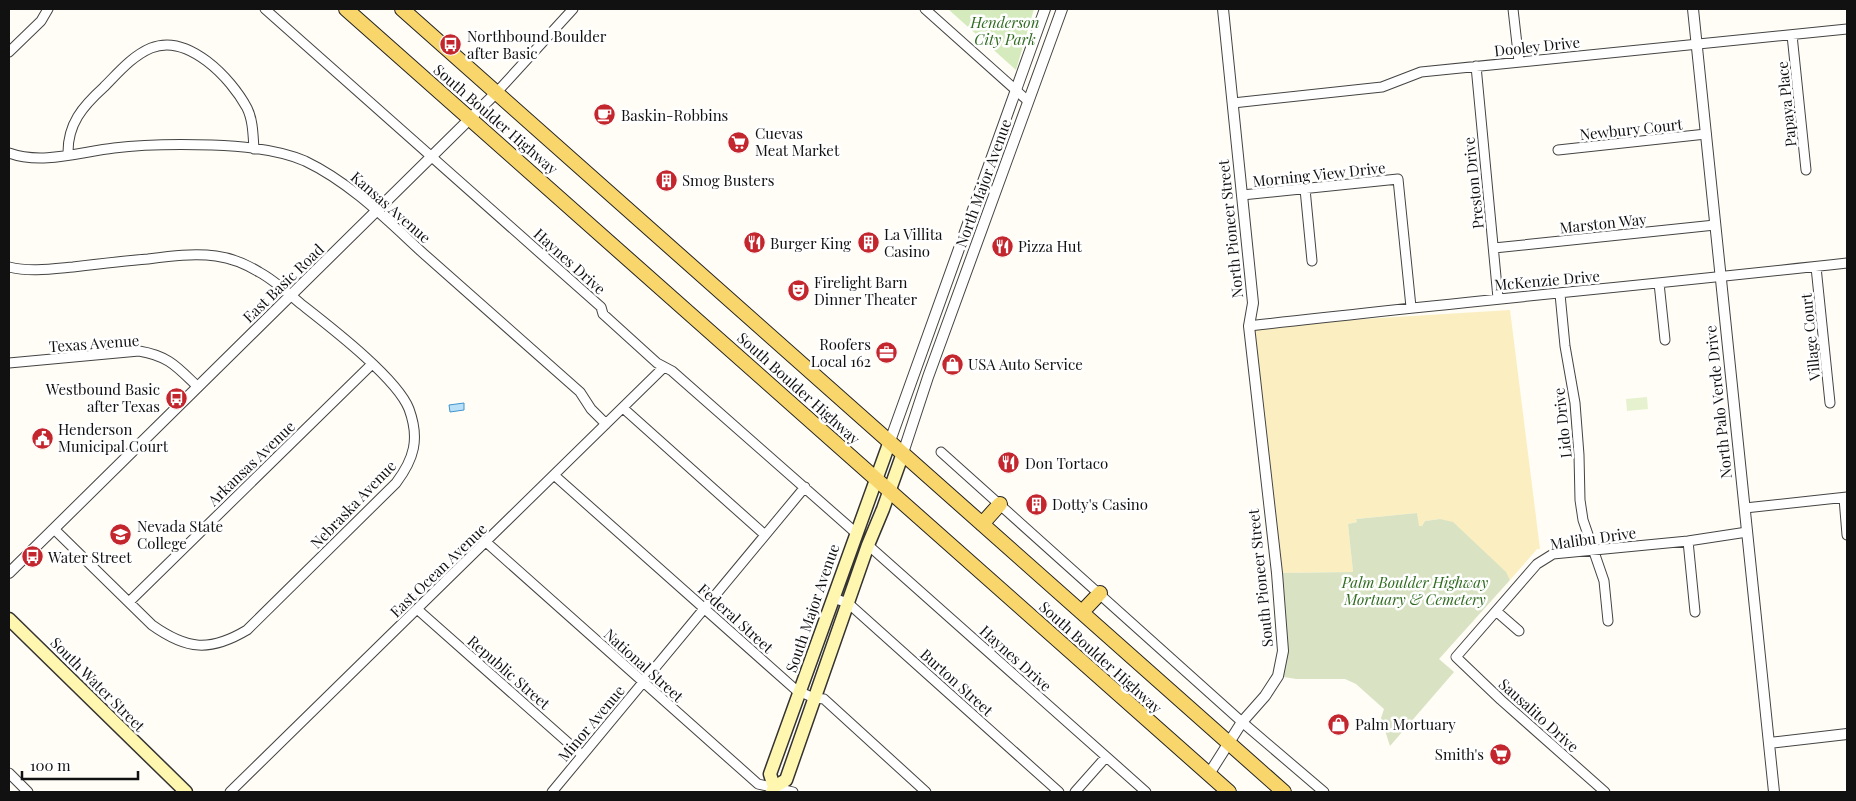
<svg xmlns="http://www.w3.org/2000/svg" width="1856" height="801" font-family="'Playfair Display',serif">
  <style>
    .green { fill: #d5ebbd }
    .sand { fill: #fbeec1 }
    .cemetery { fill: #d9e3c4 }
    .pitch { fill: #e6f2cf }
    .water { fill: #b9e0f7; stroke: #3f96cf }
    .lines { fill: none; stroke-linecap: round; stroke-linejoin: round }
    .minor-casing { stroke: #444; stroke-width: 11 }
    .tertiary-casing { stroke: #444; stroke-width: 12 }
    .secondary-casing { stroke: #333; stroke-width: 15 }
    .primary-casing { stroke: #222; stroke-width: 16 }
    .minor { stroke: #fff; stroke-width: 9 }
    .tertiary { stroke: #fff; stroke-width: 10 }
    .secondary { stroke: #fff6b0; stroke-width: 12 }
    .primary { stroke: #f9d66b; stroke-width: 14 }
    .labels { text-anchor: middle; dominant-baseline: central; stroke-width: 5; stroke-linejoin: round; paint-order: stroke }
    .park-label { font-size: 15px; font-style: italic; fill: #2f6b1f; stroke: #fff }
    .poi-label { font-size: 15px; fill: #111; stroke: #fff; text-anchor: start }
    .street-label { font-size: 15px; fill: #111; stroke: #fff }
  </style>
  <rect width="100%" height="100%" fill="#fffdf5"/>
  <path class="green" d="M948 9H1034L1016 70Z"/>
  <path class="sand" d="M1510 310 1540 549H1537L1510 580 1505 572 1440 519 1425 521 1422 526H1418L1417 513 1356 519 1357 522 1348 524 1353 572 1277 573 1249 326Z"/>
  <path class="cemetery" d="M1417 513 1419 526H1422L1425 521 1440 519 1453 522 1506 572 1510 580 1439 659 1454 672 1390 746 1381 718 1384 709 1356 684 1345 679H1296L1278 676 1283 651 1277 573 1353 572 1348 524 1357 522 1356 519Z"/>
  <path class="pitch" d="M1647 397 1648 409 1627 411 1626 399Z"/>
  <path class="water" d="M464 403V410L450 412 449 405Z"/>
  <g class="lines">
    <defs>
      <path id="minor" d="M265 9 601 307 603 314 657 363 672 371 856 533
        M925 9 1028 101
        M1513 9 1519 62
        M1792 35 1806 170
        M9 52 41 21 48 9
        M1476 66 1498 298
        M497 92 573 9
        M1233 103 1382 87 1421 72 1847 29
        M1558 150 1706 134
        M9 153C42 165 80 152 114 148 146 144 179 144 212 145 242 146 277 149 305 161 351 183 387 220 424 254 476 300 528 346 580 392L591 409 606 424
        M68 155C67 124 83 106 104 87 118 73 132 56 151 48 188 33 231 78 247 108 253 120 253 135 254 149
        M1305 189 1312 261
        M1242 195 1398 179 1411 307
        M1494 248 1715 225
        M9 267C30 272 51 269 73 267 98 264 123 261 148 259 171 256 194 253 216 256 231 258 246 264 259 272 274 280 288 293 301 304 329 326 397 378 409 409 420 439 414 459 396 483L247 630C210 652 187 650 152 625L54 529
        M1816 267 1830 403
        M1659 283 1665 340
        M1560 294 1565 346 1575 403 1579 455 1580 500 1583 520 1604 581 1608 621
        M1249 326C1448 303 1648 285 1847 263
        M9 363 139 351C169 356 177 367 198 387
        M623 408 765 535
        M941 452 1242 722 1324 792
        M554 475 796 690 814 698 824 699 926 792
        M1844 498 1847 535
        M1745 508 1847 497
        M1688 541 1695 612
        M486 542 758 784 793 792
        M868 545 1146 792
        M833 598 848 603 1059 792
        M129 602 372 364
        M417 609 582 755
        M1496 611 1519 631
        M9 773 28 792
        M230 792 664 367
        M552 792 805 487
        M1075 792 1106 757
        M1605 792 1501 700 1456 657 1537 564 1553 554 1688 541 1747 532"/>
      <path id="tertiary" d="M1693 9 1774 792
        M890 441 1045 9
        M903 453 928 377 1062 9
        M9 573 497 92
        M1769 743 1847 734
        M1209 774 1242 722 1265 696 1278 676 1283 651 1277 573 1249 326 1253 303 1223 9"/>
      <path id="secondary" d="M9 619 186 792
        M774 787 786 780 868 545 883 509 903 453
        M772 792 774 787 770 774 890 441"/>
      <path id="primary" d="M346 9 1229 792
        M402 9 1284 792
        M982 524 1000 504
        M1082 612 1100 593"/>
    </defs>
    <use href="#minor" class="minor-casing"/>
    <use href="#tertiary" class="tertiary-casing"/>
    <use href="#secondary" class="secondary-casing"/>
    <use href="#primary" class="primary-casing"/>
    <use href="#minor" class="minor"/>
    <use href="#tertiary" class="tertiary"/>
    <use href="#secondary" class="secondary"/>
    <use href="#primary" class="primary"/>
  </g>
  <defs>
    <symbol id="bus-disc" viewBox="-11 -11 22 22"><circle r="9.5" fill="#c4262e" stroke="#fff"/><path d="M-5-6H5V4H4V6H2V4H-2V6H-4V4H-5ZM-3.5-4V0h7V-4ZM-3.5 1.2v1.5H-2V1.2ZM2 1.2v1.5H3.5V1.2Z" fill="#fff"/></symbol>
    <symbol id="cafe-disc" viewBox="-11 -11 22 22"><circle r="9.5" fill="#c4262e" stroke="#fff"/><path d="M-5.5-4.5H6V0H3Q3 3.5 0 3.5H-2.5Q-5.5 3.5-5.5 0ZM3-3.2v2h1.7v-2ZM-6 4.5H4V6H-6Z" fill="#fff"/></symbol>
    <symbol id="supermarket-disc" viewBox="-11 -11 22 22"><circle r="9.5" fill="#c4262e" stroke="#fff"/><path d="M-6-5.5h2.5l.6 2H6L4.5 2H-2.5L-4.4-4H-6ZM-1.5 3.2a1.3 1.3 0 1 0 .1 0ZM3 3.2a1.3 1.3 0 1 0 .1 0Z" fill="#fff"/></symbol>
    <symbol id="building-disc" viewBox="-11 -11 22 22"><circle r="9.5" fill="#c4262e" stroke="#fff"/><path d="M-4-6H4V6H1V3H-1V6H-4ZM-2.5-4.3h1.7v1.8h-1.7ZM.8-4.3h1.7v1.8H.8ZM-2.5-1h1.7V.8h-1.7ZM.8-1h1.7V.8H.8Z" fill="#fff"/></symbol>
    <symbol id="restaurant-disc" viewBox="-11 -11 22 22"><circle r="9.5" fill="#c4262e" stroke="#fff"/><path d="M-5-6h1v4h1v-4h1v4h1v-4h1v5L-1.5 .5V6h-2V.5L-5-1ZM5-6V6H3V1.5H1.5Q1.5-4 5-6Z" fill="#fff"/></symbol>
    <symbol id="theatre-disc" viewBox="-11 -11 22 22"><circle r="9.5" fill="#c4262e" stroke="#fff"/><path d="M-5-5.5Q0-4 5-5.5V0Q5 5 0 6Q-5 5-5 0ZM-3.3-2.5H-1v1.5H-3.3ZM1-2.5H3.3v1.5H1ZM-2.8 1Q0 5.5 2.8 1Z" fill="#fff"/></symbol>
    <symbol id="office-disc" viewBox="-11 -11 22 22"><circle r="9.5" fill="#c4262e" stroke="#fff"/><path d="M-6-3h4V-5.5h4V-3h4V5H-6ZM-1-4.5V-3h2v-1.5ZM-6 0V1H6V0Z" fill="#fff"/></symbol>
    <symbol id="shop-disc" viewBox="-11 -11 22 22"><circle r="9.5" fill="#c4262e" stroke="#fff"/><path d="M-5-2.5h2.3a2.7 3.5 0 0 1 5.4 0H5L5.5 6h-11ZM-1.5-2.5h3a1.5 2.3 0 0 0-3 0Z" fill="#fff"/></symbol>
    <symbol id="civic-disc" viewBox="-11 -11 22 22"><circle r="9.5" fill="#c4262e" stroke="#fff"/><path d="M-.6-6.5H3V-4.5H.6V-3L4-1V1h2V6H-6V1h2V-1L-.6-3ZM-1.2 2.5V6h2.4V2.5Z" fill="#fff"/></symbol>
    <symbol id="university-disc" viewBox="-11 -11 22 22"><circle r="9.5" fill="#c4262e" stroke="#fff"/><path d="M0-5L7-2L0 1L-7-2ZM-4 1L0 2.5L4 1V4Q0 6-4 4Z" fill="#fff"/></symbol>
  </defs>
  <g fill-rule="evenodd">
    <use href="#bus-disc" x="438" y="32" width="25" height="25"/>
    <use href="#cafe-disc" x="592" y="102" width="25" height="25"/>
    <use href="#supermarket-disc" x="726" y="130" width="25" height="25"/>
    <use href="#building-disc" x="654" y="168" width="25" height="25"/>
    <use href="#restaurant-disc" x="742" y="230" width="25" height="25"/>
    <use href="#building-disc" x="856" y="230" width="25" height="25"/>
    <use href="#restaurant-disc" x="990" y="234" width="25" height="25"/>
    <use href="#theatre-disc" x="786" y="278" width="25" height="25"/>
    <use href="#office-disc" x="874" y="340" width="25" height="25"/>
    <use href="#shop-disc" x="940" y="352" width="25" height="25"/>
    <use href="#bus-disc" x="164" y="386" width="25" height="25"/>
    <use href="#civic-disc" x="30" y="426" width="25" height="25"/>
    <use href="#restaurant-disc" x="996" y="450" width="25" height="25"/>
    <use href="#building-disc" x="1024" y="492" width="25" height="25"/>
    <use href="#university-disc" x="108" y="522" width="25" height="25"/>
    <use href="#bus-disc" x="20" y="544" width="25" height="25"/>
    <use href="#shop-disc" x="1326" y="712" width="25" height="25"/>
    <use href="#supermarket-disc" x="1488" y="742" width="25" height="25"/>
  </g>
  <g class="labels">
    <g class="park-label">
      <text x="1005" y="22">Henderson<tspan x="1005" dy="17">City Park</tspan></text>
      <text x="1415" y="582">Palm Boulder Highway<tspan x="1415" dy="17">Mortuary &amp; Cemetery</tspan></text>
    </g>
    <g class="poi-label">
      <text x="467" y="36">Northbound Boulder<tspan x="467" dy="17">after Basic</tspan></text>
      <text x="621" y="115">Baskin-Robbins</text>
      <text x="755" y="133">Cuevas<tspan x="755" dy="17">Meat Market</tspan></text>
      <text x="682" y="180">Smog Busters</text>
      <text x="884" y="234">La Villita<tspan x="884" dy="17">Casino</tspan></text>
      <text x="770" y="243">Burger King</text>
      <text x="1018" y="246">Pizza Hut</text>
      <text x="814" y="282">Firelight Barn<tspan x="814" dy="17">Dinner Theater</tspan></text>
      <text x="871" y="344" text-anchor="end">Roofers<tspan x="871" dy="17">Local 162</tspan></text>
      <text x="968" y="364">USA Auto Service</text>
      <text x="160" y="389" text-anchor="end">Westbound Basic<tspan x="160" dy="17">after Texas</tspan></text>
      <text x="58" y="429">Henderson<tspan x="58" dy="17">Municipal Court</tspan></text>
      <text x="1025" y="463">Don Tortaco</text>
      <text x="1052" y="504">Dotty's Casino</text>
      <text x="137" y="526">Nevada State<tspan x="137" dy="17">College</tspan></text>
      <text x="48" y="557">Water Street</text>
      <text x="1355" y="724">Palm Mortuary</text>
      <text x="1484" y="754" text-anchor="end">Smith's</text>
    </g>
    <g class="street-label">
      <text transform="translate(1537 46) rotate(-6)">Dooley Drive</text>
      <text transform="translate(1786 104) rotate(-96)">Papaya Place</text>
      <text transform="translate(496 119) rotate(41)">South Boulder Highway</text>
      <text transform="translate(1631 129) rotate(-6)">Newbury Court</text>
      <text transform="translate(1319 174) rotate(-6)">Morning View Drive</text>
      <text transform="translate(983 183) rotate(-70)">North Major Avenue</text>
      <text transform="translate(1473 183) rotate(-96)">Preston Drive</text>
      <text transform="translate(391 207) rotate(41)">Kansas Avenue</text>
      <text transform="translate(1603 223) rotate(-6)">Marston Way</text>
      <text transform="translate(1230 229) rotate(-96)">North Pioneer Street</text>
      <text transform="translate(570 261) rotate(42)">Haynes Drive</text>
      <text transform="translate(1547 280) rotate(-5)">McKenzie Drive</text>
      <text transform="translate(283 283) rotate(-44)">East Basic Road</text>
      <text transform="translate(1810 337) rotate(-96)">Village Court</text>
      <text transform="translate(94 343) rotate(-4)">Texas Avenue</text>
      <text transform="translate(799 388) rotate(42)">South Boulder Highway</text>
      <text transform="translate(1718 402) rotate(-96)">North Palo Verde Drive</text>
      <text transform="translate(1562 423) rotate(-96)">Lido Drive</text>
      <text transform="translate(251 463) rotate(-44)">Arkansas Avenue</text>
      <text transform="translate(353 504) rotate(-46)">Nebraska Avenue</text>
      <text transform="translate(1593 538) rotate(-8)">Malibu Drive</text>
      <text transform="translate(438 570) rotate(-44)">East Ocean Avenue</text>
      <text transform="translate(1260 578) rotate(-96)">South Pioneer Street</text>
      <text transform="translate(812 608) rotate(-71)">South Major Avenue</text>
      <text transform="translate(736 618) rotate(42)">Federal Street</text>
      <text transform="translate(1101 657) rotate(42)">South Boulder Highway</text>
      <text transform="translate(1016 658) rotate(42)">Haynes Drive</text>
      <text transform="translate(644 665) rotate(42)">National Street</text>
      <text transform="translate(509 672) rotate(41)">Republic Street</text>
      <text transform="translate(957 682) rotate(42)">Burton Street</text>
      <text transform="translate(98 684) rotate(45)">South Water Street</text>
      <text transform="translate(1539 715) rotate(42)">Sausalito Drive</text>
      <text transform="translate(591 723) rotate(-50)">Minor Avenue</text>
    </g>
  </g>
  <rect width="1856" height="801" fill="none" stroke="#111111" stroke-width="20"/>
  <path d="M22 771v8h116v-8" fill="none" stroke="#111111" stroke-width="2.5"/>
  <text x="30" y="771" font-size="15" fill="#111111" stroke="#ffffff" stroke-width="4" paint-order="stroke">100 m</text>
</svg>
